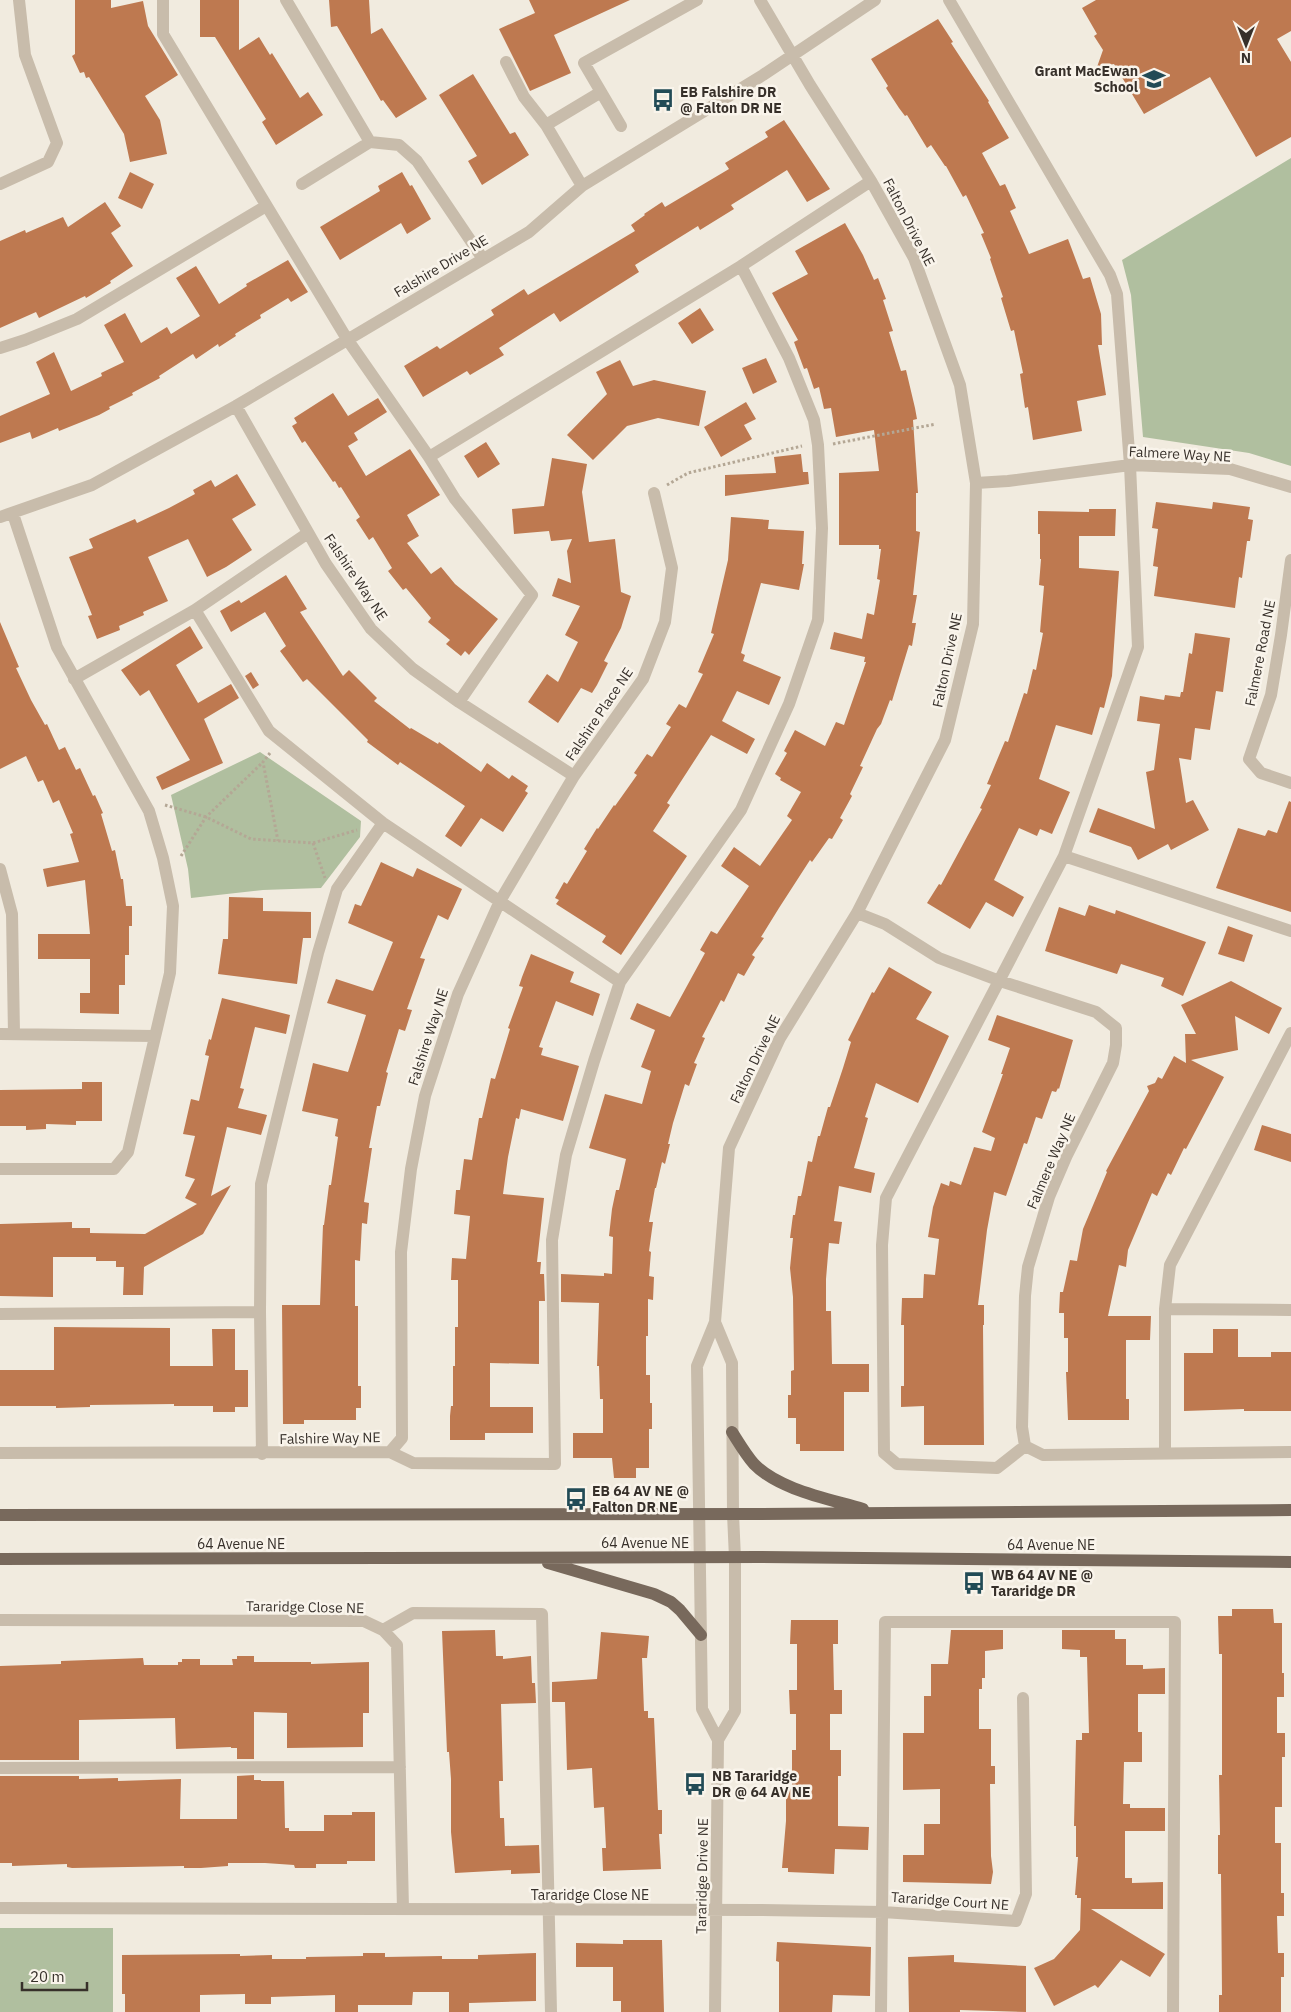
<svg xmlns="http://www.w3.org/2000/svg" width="1291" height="2012" font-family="'IBM Plex Sans',sans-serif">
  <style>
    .green { fill: #b0bf9f }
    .building { fill: #be7950 }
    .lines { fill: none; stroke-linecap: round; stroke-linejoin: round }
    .path { stroke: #b4a795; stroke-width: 3; stroke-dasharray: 2.5 2.5; stroke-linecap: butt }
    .minor { stroke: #c8bcab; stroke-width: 12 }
    .major { stroke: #78695c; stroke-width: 12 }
    .labels { text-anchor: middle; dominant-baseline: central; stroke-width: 5; stroke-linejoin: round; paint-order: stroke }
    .poi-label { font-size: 14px; font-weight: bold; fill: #37302a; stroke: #f9f4eb; text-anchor: start }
    .street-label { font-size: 14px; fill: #37302a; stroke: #f9f4eb }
  </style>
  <rect width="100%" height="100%" fill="#f1ebdf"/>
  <path class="green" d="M1291 158V466L1249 453 1143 437 1131 295 1122 260Z
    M260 752 361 821 360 837 321 888 263 890 191 898 188 869 171 795Z
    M0 1928H113V2012H0Z"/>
  <path class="building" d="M75 0H111V8L143 1 148 26 178 75 145 96 160 120 167 154 130 162 124 134 89 77 86 78 84 72 80 73 72 56 75 54Z
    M200 0H239V50L259 37 270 55 272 53 300 98 308 92 323 115 276 145 262 122 266 119 215 37H200Z
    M329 0H369L371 34 382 28 427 99 396 118 383 100 381 101 337 26 331 27Z
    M529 0H630L554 35 571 73 530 91 499 29 535 13Z
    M1096 0H1291V31L1277 39 1291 62V137L1256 157 1210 77 1144 114 1114 64 1097 67 1103 50 1094 36 1097 34 1082 8Z
    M938 19 953 42 951 43 989 101 988 102 1009 138 982 153 1000 186 1005 184 1016 208 1010 211 1029 254 1068 239 1083 279 1090 277 1101 314 1102 345H1098L1106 395 1077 401 1082 431 1033 440 1028 407 1025 408 1020 374 1023 373 1014 330 1011 331 1001 298 1003 297 990 259 991 258 981 234 984 233 966 195 963 197 946 166H945L931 145 927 148 907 115 905 116 899 108 886 88 888 86 871 59Z
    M473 74 510 134 515 132 529 155 482 185 468 161 477 156 439 95Z
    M784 120 830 189 807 202 787 170 731 205 734 209 700 230 698 226 635 265 639 272 593 301 560 322 554 313 499 348 504 355 470 375 467 371 423 397 404 366 437 346 440 349 494 315 491 310 524 289 528 295 635 231 631 225 645 215 644 214 662 202 665 207 729 169 725 163 768 137 765 132Z
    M130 172 154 184 142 209 118 198Z
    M402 172 410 186 412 185 431 219 407 234 401 223 340 260 320 227 380 191 378 186Z
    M105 202 121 226 111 233 133 266 110 281 111 283 86 298 85 296 39 318 36 312 0 328V241L25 230 26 233 63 217 68 227Z
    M845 223 863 255 874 280 878 278 886 299 883 300 893 331 889 332 901 371 906 370 915 408 917 419 913 420 918 493H916V531L920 532 913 595H917L912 623H916L912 646 909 645 892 701 890 700 881 724 877 729 860 766 863 767 850 794 852 796 840 818 843 820 832 839 829 838 812 862 810 860 779 908 761 937 764 938 752 955 755 957 744 976 738 973 724 1002 721 1000 702 1037 705 1038 694 1063 697 1064 689 1086 685 1084 673 1123 668 1144H670L665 1164 662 1162 656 1188H655L649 1222H653L649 1251 651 1252 649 1276 654 1277 653 1300 648 1299V1336H646V1375H650V1403H652V1429H649V1468H636V1478H614L612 1458H573V1433H603V1399H600L599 1366H597L599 1303 561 1302V1274L604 1276V1273L612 1274 613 1237 609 1236 612 1209 616 1190H619L626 1159 589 1148 605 1094 642 1104 651 1071 641 1067 655 1030 630 1019 637 1003 670 1017 705 953 700 950 711 931 717 934 749 886 721 866 734 847 760 866 792 820 787 816 801 792 780 780 781 778 775 774 787 753 784 751 795 730 825 746 836 722 844 725 866 662H864L865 657 830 649 834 632 862 639 867 613 874 615 880 580 877 579 881 549H879V545H839V473L879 471 874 430 836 437 831 408 824 409 819 387 814 389 807 368 804 369 794 342 798 340 772 293 808 274 795 251Z
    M288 260 308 292 291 302 288 298 260 315 261 318 235 334 236 336 219 347 218 344 196 359 193 354 159 376 160 378 132 393 133 395 109 407 110 409 99 415 59 431 58 428 32 439 30 432 0 443V416L50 394 36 362 54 352 71 391 102 376 101 373 124 362 104 325 125 313 141 343 167 327 171 334 200 316 176 278 196 266 219 304 247 286 246 284Z
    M700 308 714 330 692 344 678 323Z
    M766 358 777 382 753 394 742 368Z
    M620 360 633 386 654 380 706 391 699 426 658 418 627 426 593 460 567 435 607 394 596 372Z
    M333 393 348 416 378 398 387 412 354 433 358 440 348 446 366 476 410 449 440 495 407 515 419 536 407 543 431 574 441 567 455 584 498 619 469 655 465 651 461 656 446 644 450 640 428 622 431 618 406 588 403 590 388 571 392 568 373 537 369 540 356 520 360 517 341 487 339 488 335 481 333 482 305 441 302 443 292 426 297 423 294 418Z
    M746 402 756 419 744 425 752 439 721 457 704 427Z
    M486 442 500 464 478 478 464 456Z
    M801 454 803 472H808L809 484 725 496V475L776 473 774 457Z
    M552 458 587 464 582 492 589 542 615 539 621 592 631 596 621 628 604 661 608 663 597 685 592 693 581 688 558 723 528 702 547 674 558 682 578 642 565 635 580 606 552 596 558 578 571 583 567 551 572 539 551 541 549 531 514 534 512 509 544 506Z
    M237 474 256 505 232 519 252 550 226 567 207 577 188 539 148 557 168 601 143 612 144 615 119 626 120 630 97 639 88 616 92 615 69 557 93 548 89 539 135 519 137 523 169 508 195 494 193 490 211 480 215 487Z
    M1156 502 1212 509 1213 502 1250 507 1248 519 1253 520 1250 541H1247L1242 578 1239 577 1235 608 1154 596 1158 567 1153 566 1158 529 1152 528Z
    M1089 509H1116L1115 536H1079V568L1119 571 1112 676 1104 708 1100 707 1092 735 1056 725 1039 779 1070 792 1052 834 1040 829 1037 836 1019 828 994 880 1024 897 1013 917 986 902 970 929 927 903 939 884 941 885 982 809 980 808 991 785 987 784 1005 741 1008 742 1024 693 1027 694 1033 669 1036 670 1043 633 1040 632 1044 586 1039 585 1041 559H1040V534H1038V511L1089 512Z
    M731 517 769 520 768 529 804 531 802 564H804L799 590 761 583 741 653 745 655 743 661 781 677 769 705 737 691 722 721 755 739 747 754 711 735 667 803 670 805 653 831 687 856 621 955 602 942 606 936 556 904 559 900 555 898 564 882 567 884 587 851 584 849 597 828 598 829 614 805 615 806 637 775 634 773 647 754 652 757 671 727 666 724 679 704 686 708 703 674 698 672 714 634 711 633 728 560Z
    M286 575 307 609 300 612 343 676 349 670 377 698 374 701 410 729 411 728 438 744 439 742 481 772 487 763 509 779 512 775 528 786 525 791 528 793 503 832 481 818 461 847 445 836 465 806 400 762 398 765 367 742 368 740 307 679 303 682 280 651 286 646 265 612 231 632 220 611 239 600 241 603Z
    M0 622 19 667 16 668 31 700 45 725 47 724 59 750 65 747 76 770 80 768 93 796 95 795 103 813 101 814 112 851 115 850 121 879H123L126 906H132V926H129V955H125V985H119V1014L80 1013V993H90V959H38V934H90L85 880 47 887 43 869 79 862 70 834 73 833 59 800 53 803 43 780 38 782 26 756 0 769Z
    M190 626 203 648 176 665 198 703 231 684 239 698 204 719 223 763 162 790 156 777 190 760 149 690 140 696 121 670Z
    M1195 633 1230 638 1223 692 1216 691 1210 730 1195 728 1191 760 1179 758 1186 803 1193 800 1209 830 1171 850 1168 844 1138 860 1131 847 1089 832 1098 808 1155 829 1146 772 1154 770 1160 724 1137 721 1140 696 1164 700 1165 695 1180 697 1181 692H1183L1189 653 1192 654Z
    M251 672 259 685 253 689 245 676Z
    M1289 801 1291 802V912L1216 888 1238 828 1265 836 1268 830 1277 833Z
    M381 862 413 877 417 868 462 889 448 920 438 915 420 958 425 959 407 1009 412 1010 405 1031 399 1029 386 1072 388 1073 380 1106H377L369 1148H372L364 1202 369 1203 367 1224 362 1223 360 1261 355 1260V1306H358V1386H361V1408H356V1420H304V1424H283L282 1305H320L323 1225H324L329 1185H331L338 1137 335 1136 338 1119 302 1111 313 1063 348 1072 366 1015 327 1003 336 979 373 991 393 942 348 923 355 904 361 906Z
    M229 897 263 898V911L311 912V938H303L297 984 218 974 223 939H228Z
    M1089 905 1115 914 1116 910 1206 942 1183 996 1161 986 1164 978 1121 964 1117 974 1045 951 1059 907 1085 916Z
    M1228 926 1253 935 1244 962 1218 954Z
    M531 954 574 972 570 982 600 994 593 1016 556 1001 539 1047 543 1048 541 1055 579 1066 563 1121 521 1109 519 1119 516 1118 508 1157 503 1194 544 1198 537 1262H541L540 1274H544L545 1301H539V1364L490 1363V1407H533V1433H485V1440H450V1416L451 1406H453V1366H455V1327H458V1280H451L452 1258 466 1259 470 1216 454 1214 456 1190H460L464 1159 472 1160 479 1118H482L491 1078 495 1079 510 1029 508 1028 523 987 519 986 522 977Z
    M889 967 932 992 916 1019 949 1036 918 1103 876 1083 865 1117 868 1118 854 1168 875 1173 871 1193 839 1186 834 1221 842 1222 839 1244 829 1243 826 1279V1311H831L832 1364H869V1392H844V1451H800V1444H796V1418H788V1395H791V1371L794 1370 793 1297 790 1268 793 1238H790L793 1215H795L798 1196H801L802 1192 808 1161 812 1162 818 1136H820L828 1107H830L843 1068 851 1042 848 1040 872 992 874 993Z
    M1231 981 1282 1008 1269 1034 1235 1016 1238 1050 1191 1060 1224 1077 1186 1149 1184 1148 1171 1175 1168 1173 1157 1196 1152 1193 1128 1250 1126 1267 1119 1265 1108 1316H1151L1150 1340H1126V1399H1129V1420H1068L1066 1372H1068V1338H1064V1313H1059L1060 1292H1063L1070 1260 1077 1261 1083 1229 1107 1172 1106 1171 1149 1091 1147 1086 1155 1083 1158 1077 1162 1079 1174 1056 1186 1063 1185 1034H1196L1181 1005Z
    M222 998 290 1015 286 1034 255 1027 240 1088 244 1089 238 1108 267 1115 261 1135 227 1127 211 1196 231 1185 203 1234 144 1267 143 1295H123L124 1267H116V1261H96V1257H53V1297L0 1296V1224L72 1222V1228H90V1233L145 1234 197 1204 185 1198 195 1179 185 1176 195 1136 183 1134 191 1099 199 1101 209 1056 205 1055 209 1039 211 1040Z
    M997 1015 1073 1040 1059 1089 1058 1088 1056 1092 1052 1091 1042 1119 1036 1117 1027 1144 1024 1143 1006 1196 994 1192 987 1230 978 1305H984V1325H983L984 1445H924V1406L901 1407V1386H904V1325H901L902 1298H923L924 1274 935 1275 939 1239 928 1237 933 1207 941 1183 949 1186 950 1181 961 1185 974 1147 991 1151 995 1138 982 1132 1003 1074H1001L1010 1048 988 1040Z
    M82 1082H102V1121H76V1125L46 1124V1129L26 1130V1126H0V1090L82 1089Z
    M1262 1125 1291 1134V1162L1254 1150Z
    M54 1327 170 1328V1366H213L212 1329H235V1370H248V1407H235V1412H213V1406H174V1404L90 1405V1407L56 1408V1406H0V1370H54Z
    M1213 1329H1238V1357H1271V1352H1291V1411H1244V1409L1184 1411V1353H1213Z
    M1232 1609H1273L1274 1623H1282V1673H1284V1697H1277V1733H1285V1757H1282V1807H1275V1843H1281V1893H1284V1916H1277L1278 1953H1284V1977H1281V2012H1219V1995H1222L1221 1874H1218V1835H1220L1219 1775H1222V1654H1219L1218 1616H1232Z
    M791 1620H838V1644H833L834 1690H842V1714H830V1750H841V1776H838V1826L869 1827 868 1850 835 1849 834 1874 788 1872V1868H782L786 1821V1789H792V1750H796V1714H790L789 1690H797V1644H790Z
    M495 1630 496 1656H503V1659L531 1656 532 1683H535L536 1703 501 1704 503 1781H499L500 1818H504L505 1846 539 1845 540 1873 511 1874V1870L455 1873 451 1832V1779L449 1752H447L442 1631Z
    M951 1630H1003V1649L985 1651V1678H982V1689H979V1729H991V1766H995V1784H990L991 1856 993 1872 991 1884 903 1882V1855H924V1824H940V1789L903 1790V1733H924V1696H931V1664H948Z
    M1062 1630H1115V1639H1126V1665H1143V1669L1165 1668V1694H1138V1732H1142V1762H1124L1123 1804H1130V1808H1165V1831H1125V1878H1132V1883L1163 1882V1909H1091L1165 1954 1150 1977 1121 1960 1098 1988 1095 1985 1054 2006 1034 1968 1054 1959 1080 1930 1081 1898H1077V1895H1075L1078 1857H1076V1826H1074L1076 1740H1082V1733H1089L1087 1657H1080V1650L1062 1649Z
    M601 1632 649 1636 647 1658H642L644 1711H648V1718H654L658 1810H662V1834H659L661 1869 603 1871 602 1848H606L604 1807 594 1808 592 1768 567 1770 565 1702H552V1682L597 1679Z
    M237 1656H254V1662H311V1664L369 1662V1713H363V1747L287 1748V1713L254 1712V1759H237V1748H231V1747L176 1749 175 1718 79 1720V1760H0V1666L61 1664V1661L143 1658 144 1665H178V1662H182V1659H200V1665H233L232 1659H237Z
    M254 1775V1780H261V1781H284L285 1828H289V1831H324V1815H352V1812H375V1861H347V1864H316V1868H295L294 1865 265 1863H228V1866L201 1868H184V1866L72 1868 67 1867V1864L12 1866V1863H0V1776H79V1779L118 1778V1781L181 1779 180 1819H237V1776Z
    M623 1940H662L664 2012H621V2001H613V1967H576V1943L623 1944Z
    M777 1942 871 1947 870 1996 833 1995 832 2012H779V1962L776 1961Z
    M363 1953H385V1957L442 1956V1959H478V1955L536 1953V2001L469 2003V2012H449V1992H413L412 2005H358V2012H335V1995L271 1997V2004H245V1994L200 1995V2012H125V1994H122V1955L240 1954V1956L272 1955V1959H306V1957L363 1956Z
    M954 1955V1962L1026 1966V2012L960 2010V2012H909L908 1957Z"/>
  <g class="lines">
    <path class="path" d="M833 444 936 424
      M667 485 688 473 802 446
      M270 753 263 762 278 841
      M165 805 206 817 251 839 313 843 357 830
      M313 843 325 878
      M181 856 206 817 263 762"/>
    <path class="minor" d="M163 0V34L347 339 429 457 741 266 789 358 814 420 818 445 822 528 818 620 789 704 741 810 620 982 594 1061 566 1155 552 1240 555 1464 413 1463 390 1452
      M286 0 370 142
      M949 0 1110 275 1117 294 1130 465 1138 647 1064 856 1291 931
      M506 62 524 97 546 125 582 186
      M546 125 601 92
      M621 126 584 63 697 0
      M0 184 48 162 57 143 25 55 19 0
      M302 184 370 142 399 145 417 161 483 259
      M741 266 871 181
      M0 348 25 340 77 319 266 206
      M236 406 326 564 371 629 413 669 459 702 574 776
      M429 457 455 499 532 595 459 702
      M976 483 1008 481 1130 465 1230 469 1291 487
      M0 517 92 485 236 406 529 232 582 186 763 75 875 0
      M1291 560 1281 635 1271 695 1249 759 1261 773 1291 783
      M195 610 269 731 383 823 620 982
      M74 679 195 610 308 533
      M0 869 12 914 14 1034
      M857 913 885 924 939 958 1000 981 1096 1012 1116 1028V1045L1113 1063 1067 1155 1049 1197 1028 1267 1025 1296 1022 1427 1025 1446 1043 1455 1291 1452
      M1291 1033 1170 1265 1165 1309 1291 1310
      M0 1034 154 1036
      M0 1169H114L128 1152 170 973 173 906 163 858 149 811 57 647 13 514
      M1165 1309V1453
      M260 1312 262 1454
      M0 1314 260 1312 261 1184 318 953 337 889 383 823
      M715 1322 732 1363 733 1514 735 1558V1711L718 1740
      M1025 1446 997 1468 897 1464 884 1453 882 1245 886 1198 1064 856
      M0 1453 390 1452 402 1438 401 1252 411 1169 425 1096 458 994 500 901 574 776 643 679 665 622 672 568 654 493
      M0 1620 364 1621 383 1630 397 1645 403 1909
      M383 1630 413 1613 542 1614 551 2012
      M0 1768 400 1767
      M0 1908 757 1910 883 1912 1016 1921 1026 1894 1023 1698
      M715 2012 718 1740 702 1709 697 1366 715 1322 729 1148 780 1038 857 913 945 740 973 624 976 483 960 385 914 258 871 181 810 85 760 0
      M881 2012 885 1622H1175L1173 2012"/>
    <path class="major" d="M732 1432C739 1443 746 1455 754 1464 779 1490 830 1499 863 1509
      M0 1515 760 1514 1291 1510
      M0 1559 761 1557 1291 1562
      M548 1563 654 1594 671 1602 680 1610 701 1635"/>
  </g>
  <defs>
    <symbol id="school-bare" viewBox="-9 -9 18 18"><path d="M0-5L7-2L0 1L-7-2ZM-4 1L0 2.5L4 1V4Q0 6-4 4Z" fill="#224b56" stroke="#f9f4eb" stroke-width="2.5" paint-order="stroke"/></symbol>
    <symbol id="bus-bare" viewBox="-9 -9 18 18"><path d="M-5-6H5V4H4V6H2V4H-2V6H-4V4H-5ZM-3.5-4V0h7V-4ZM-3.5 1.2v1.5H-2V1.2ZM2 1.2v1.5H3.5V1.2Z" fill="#224b56" stroke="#f9f4eb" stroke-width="2.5" paint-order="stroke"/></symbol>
  </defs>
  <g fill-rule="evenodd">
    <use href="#school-bare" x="1138" y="63" width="32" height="32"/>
    <use href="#bus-bare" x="647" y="84" width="32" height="32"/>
    <use href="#bus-bare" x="560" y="1483" width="32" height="32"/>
    <use href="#bus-bare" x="958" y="1567" width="32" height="32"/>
    <use href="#bus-bare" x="679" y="1768" width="32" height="32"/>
  </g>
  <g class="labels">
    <g class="poi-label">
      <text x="1138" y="71" text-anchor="end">Grant MacEwan<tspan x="1138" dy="16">School</tspan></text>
      <text x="680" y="92">EB Falshire DR<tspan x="680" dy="16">@ Falton DR NE</tspan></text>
      <text x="592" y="1491">EB 64 AV NE @<tspan x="592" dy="16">Falton DR NE</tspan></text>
      <text x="991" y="1575">WB 64 AV NE @<tspan x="991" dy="16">Tararidge DR</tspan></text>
      <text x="712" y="1776">NB Tararidge<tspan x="712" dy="16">DR @ 64 AV NE</tspan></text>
    </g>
    <g class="street-label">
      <text transform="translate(909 222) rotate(63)">Falton Drive NE</text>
      <text transform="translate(441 266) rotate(-31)">Falshire Drive NE</text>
      <text transform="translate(1180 454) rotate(3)">Falmere Way NE</text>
      <text transform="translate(356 577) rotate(56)">Falshire Way NE</text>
      <text transform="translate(1260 653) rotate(-79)">Falmere Road NE</text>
      <text transform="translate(947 660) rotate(-78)">Falton Drive NE</text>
      <text transform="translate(599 714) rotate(-56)">Falshire Place NE</text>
      <text transform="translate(428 1037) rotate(-72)">Falshire Way NE</text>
      <text transform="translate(755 1059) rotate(-64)">Falton Drive NE</text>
      <text transform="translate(1051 1161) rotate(-67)">Falmere Way NE</text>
      <text transform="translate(330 1438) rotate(-1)">Falshire Way NE</text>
      <text x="645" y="1543">64 Avenue NE</text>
      <text x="241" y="1544">64 Avenue NE</text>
      <text x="1051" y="1545">64 Avenue NE</text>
      <text transform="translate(305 1607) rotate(1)">Tararidge Close NE</text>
      <text transform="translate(702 1876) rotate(-89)">Tararidge Drive NE</text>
      <text x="590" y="1895">Tararidge Close NE</text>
      <text transform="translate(950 1901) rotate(4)">Tararidge Court NE</text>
    </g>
  </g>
  <g transform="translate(1246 45) rotate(180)" stroke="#f9f4eb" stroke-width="4" paint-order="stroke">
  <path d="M0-4L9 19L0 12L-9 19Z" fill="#37302a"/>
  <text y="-8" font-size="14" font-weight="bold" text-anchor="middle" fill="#37302a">N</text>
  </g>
  <path d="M22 1982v8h65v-8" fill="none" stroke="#37302a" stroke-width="2.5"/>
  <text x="30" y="1982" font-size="15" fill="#37302a" stroke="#f9f4eb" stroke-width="4" paint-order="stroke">20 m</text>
</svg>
